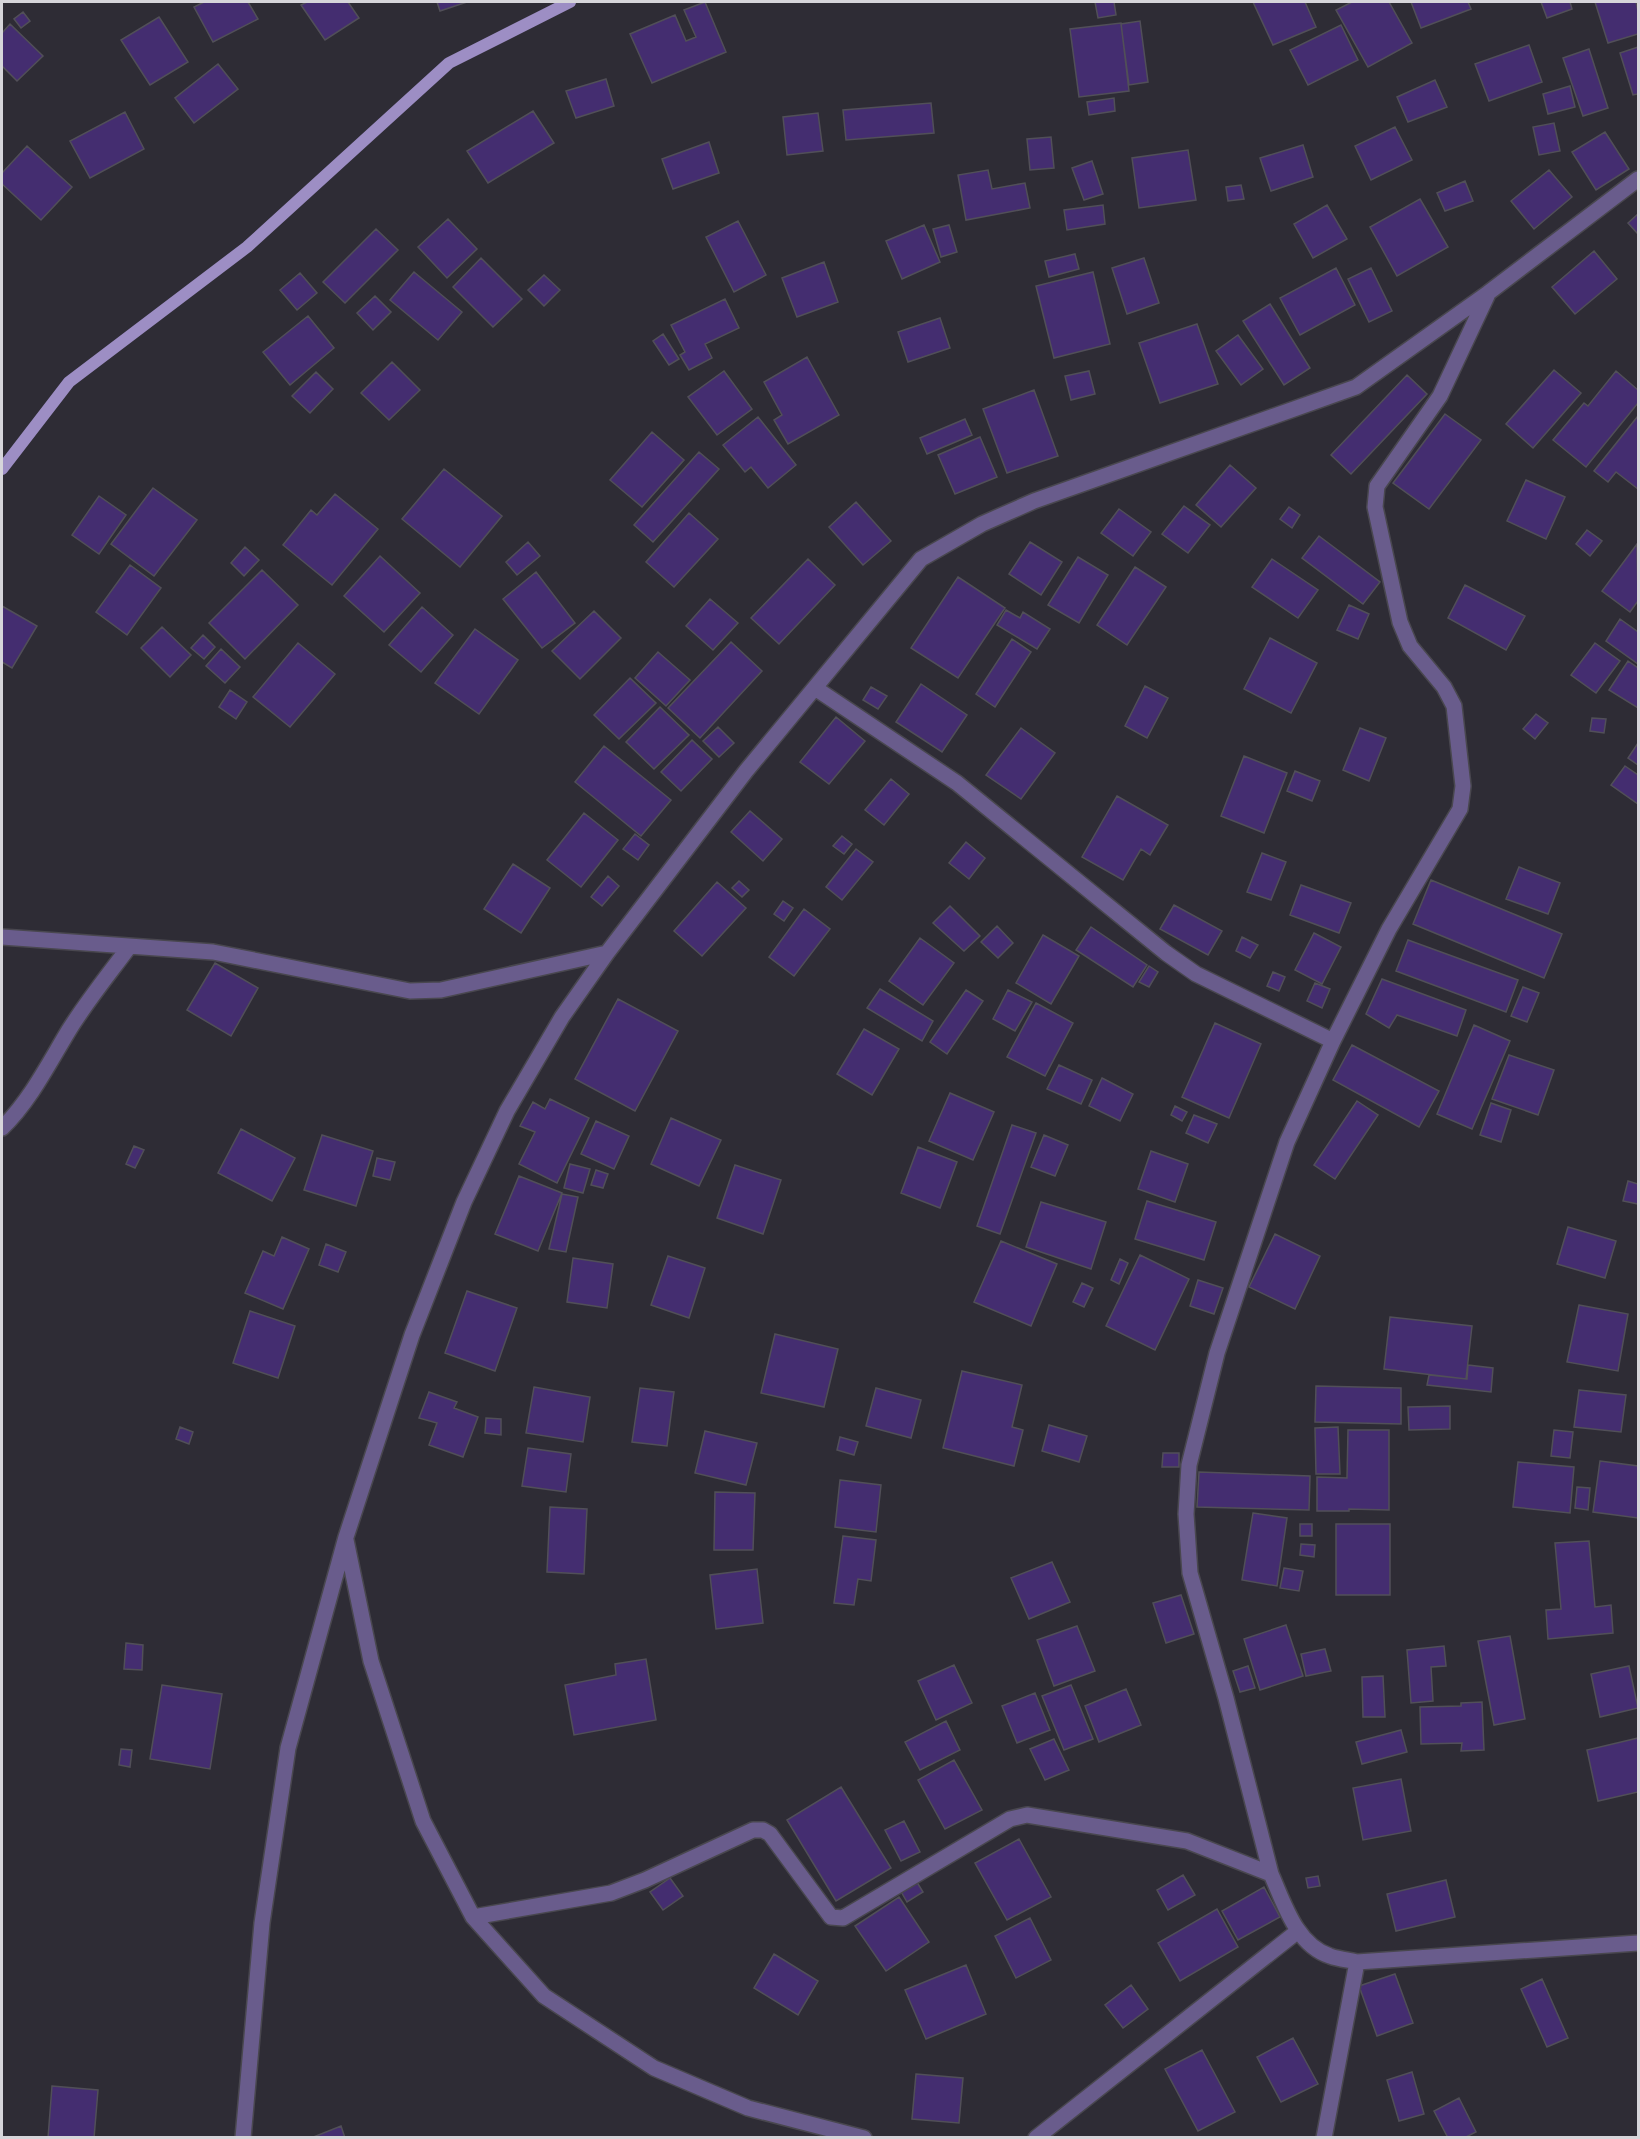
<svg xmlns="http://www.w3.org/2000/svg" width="1640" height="2139" font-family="Roboto,sans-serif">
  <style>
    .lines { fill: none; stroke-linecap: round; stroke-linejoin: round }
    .stream { stroke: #9d8ec4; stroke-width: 12 }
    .building { fill: #442d70; stroke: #514f58; stroke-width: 1.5 }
    .minor-casing { stroke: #49474f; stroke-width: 18 }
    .minor { stroke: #695c8c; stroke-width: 15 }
  </style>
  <rect width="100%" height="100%" fill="#2e2c35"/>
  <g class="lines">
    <path class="stream" d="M2 469 69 382 247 247 449 63 570 2"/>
  </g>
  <path class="building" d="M204 2H248L258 19 213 42 194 7Z
    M307 2H348L359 18 325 40 301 5Z
    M437 2H467L440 11Z
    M705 2 726 52 652 83 630 34 675 15 686 41 696 37 684 10Z
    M1095 2H1114L1116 15 1098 18Z
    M1253 2H1305L1316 27 1273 45Z
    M1352 2H1389L1412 43 1368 67 1336 10Z
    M1411 2H1468L1471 9 1421 28Z
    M1541 2H1570L1572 9 1547 18Z
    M1595 2H1636L1638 11V34L1608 43Z
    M23 12 30 21 21 28 14 19Z
    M159 17 188 62 150 85 121 40Z
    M1140 21 1148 82 1129 85 1121 24Z
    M1121 23 1129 91 1079 97 1070 29Z
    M10 24 43 56 17 81 2 66V33Z
    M1341 25 1358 60 1308 85 1290 50Z
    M1529 45 1542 82 1489 101 1475 64Z
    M1638 47V94L1633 95 1620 53Z
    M1589 49 1608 108 1583 116 1563 58Z
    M218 64 238 89 194 123 175 98Z
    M606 79 614 106 576 118 566 91Z
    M1435 80 1447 107 1408 122 1397 97Z
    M1570 86 1575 107 1548 114 1543 94Z
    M1114 98 1115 111 1089 115 1087 102Z
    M931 103 934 133 846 140 843 110Z
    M533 111 554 143 488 183 467 151Z
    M125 112 144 149 90 178 70 141Z
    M818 113 823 151 787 155 783 117Z
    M1554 123 1560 151 1539 155 1533 127Z
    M1395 127 1412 160 1371 180 1355 146Z
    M1605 132 1629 169 1596 190 1572 152Z
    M1051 137 1054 168 1030 170 1027 139Z
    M709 142 719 173 673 189 662 159Z
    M1303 145 1313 177 1271 191 1260 158Z
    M27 146 72 187 41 220 2 184V173Z
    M1188 150 1196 200 1139 208 1132 158Z
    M1092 161 1103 194 1084 200 1072 168Z
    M988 170 992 189 1025 183 1030 208 966 220 958 175Z
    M1549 170 1572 197 1534 229 1511 201Z
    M1465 181 1473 201 1445 211 1437 193Z
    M1241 185 1244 199 1228 201 1226 187Z
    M1420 199 1448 247 1397 276 1370 227Z
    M1103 205 1105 224 1067 230 1064 210Z
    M1327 205 1347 239 1313 258 1294 224Z
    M1638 214V234L1628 223Z
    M448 219 477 249 447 278 418 247Z
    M738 221 766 275 734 292 706 237Z
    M924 225 940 262 902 279 886 241Z
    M949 225 957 252 941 257 933 229Z
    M376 229 398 250 345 303 323 282Z
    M1594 251 1617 279 1575 314 1552 287Z
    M1075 254 1079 269 1049 277 1045 261Z
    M481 258 522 299 493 327 453 287Z
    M1144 258 1159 303 1127 314 1112 268Z
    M824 262 838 302 797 317 782 278Z
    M1336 268 1355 305 1300 335 1280 298Z
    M1371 268 1392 311 1369 322 1348 279Z
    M414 272 462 312 438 340 390 300Z
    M1093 272 1110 344 1054 358 1036 286Z
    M300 273 317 293 297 310 280 290Z
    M544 275 560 290 544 306 528 290Z
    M375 296 391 312 373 330 357 313Z
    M725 299 739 328 705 344 712 358 689 370 680 355 685 352 671 325Z
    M1270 304 1310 368 1284 385 1243 321Z
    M308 316 334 348 290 385 263 352Z
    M940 318 950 348 908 362 898 332Z
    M1197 324 1218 384 1160 403 1139 343Z
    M663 334 679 359 669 365 653 341Z
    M1238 335 1263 369 1241 385 1216 351Z
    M807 357 839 415 788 444 774 420 782 415 764 382Z
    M392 362 420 390 389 420 361 393Z
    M1554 370 1581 393 1533 448 1506 424Z
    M724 371 752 409 717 435 688 397Z
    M1089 371 1095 394 1071 400 1065 376Z
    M1616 371 1638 390V403L1586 467 1553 440 1584 403 1588 406Z
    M316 372 333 389 310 413 292 396Z
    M1407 375 1427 394 1351 474 1331 455Z
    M1034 390 1058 456 1007 473 983 409Z
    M1445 414 1481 440 1429 509 1393 483Z
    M1638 416V489L1616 472 1608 482 1594 471Z
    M758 417 796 465 768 488 751 467 745 472 723 445Z
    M965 419 972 435 927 454 920 438Z
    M652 432 684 460 642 507 610 480Z
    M980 437 997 477 955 494 938 455Z
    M699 452 719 469 653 542 634 525Z
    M1230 465 1256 488 1221 527 1196 505Z
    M444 469 502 516 460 567 402 519Z
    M1526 480 1565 497 1546 539 1507 521Z
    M153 488 197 520 154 576 111 544Z
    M335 494 378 529 332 585 283 545 311 510 317 515Z
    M99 496 126 515 99 554 72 535Z
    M856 502 891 541 863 565 829 527Z
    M1184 506 1210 525 1188 553 1162 534Z
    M1289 507 1300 515 1292 528 1280 519Z
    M1119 509 1151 532 1133 556 1101 533Z
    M689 513 718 539 674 587 646 562Z
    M1587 530 1602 541 1590 556 1576 544Z
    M1319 536 1380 582 1363 604 1302 558Z
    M528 542 540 556 517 575 506 562Z
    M1030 542 1062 562 1041 595 1009 574Z
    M1637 544 1638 601 1630 612 1602 591Z
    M245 547 259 560 244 576 231 563Z
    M380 556 420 593 384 632 344 596Z
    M1078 557 1108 575 1079 623 1048 605Z
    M808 559 835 585 779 644 751 618Z
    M1272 559 1318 590 1298 618 1252 587Z
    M130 565 161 588 127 635 96 612Z
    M1135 567 1166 587 1127 645 1097 625Z
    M262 570 298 605 245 659 209 623Z
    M536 572 575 623 542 648 503 599Z
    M958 577 1005 608 958 678 911 648Z
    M1465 585 1525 616 1506 650 1448 618Z
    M710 599 738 623 713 650 686 626Z
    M1349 605 1369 614 1358 639 1337 630Z
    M2 606 37 626 12 668 2 662Z
    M422 607 453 635 421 672 389 645Z
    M1006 610 1020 618 1023 612 1050 629 1037 649 997 625Z
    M594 611 621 638 580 679 552 651Z
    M1620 619 1638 632V664L1606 641Z
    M162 627 191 655 170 677 141 648Z
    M475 629 518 660 479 714 435 683Z
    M203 635 215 647 204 659 191 648Z
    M1270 638 1317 663 1291 713 1244 689Z
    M1012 639 1031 652 995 707 976 694Z
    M731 642 762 671 700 738 668 708Z
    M298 643 335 674 290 727 253 697Z
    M1595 643 1620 661 1596 693 1571 675Z
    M221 649 240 667 225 683 206 666Z
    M658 652 690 680 666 706 635 678Z
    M1628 661 1638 668V708L1609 690Z
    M630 678 656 703 619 739 594 715Z
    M921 684 967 715 942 752 896 722Z
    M1145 686 1168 698 1147 738 1125 726Z
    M871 687 887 696 878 709 863 700Z
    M230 690 247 702 236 719 219 707Z
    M660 707 689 735 654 769 626 742Z
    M1536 714 1548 723 1535 739 1523 729Z
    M836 717 865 741 829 784 800 762Z
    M1592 718 1606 719 1604 733 1590 731Z
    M718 727 734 743 719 757 703 741Z
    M1021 728 1055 753 1021 799 986 775Z
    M1360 728 1386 738 1369 781 1343 770Z
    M692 740 712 759 681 791 661 772Z
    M1638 743V765L1628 758Z
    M604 746 671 800 641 836 575 782Z
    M1244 756 1287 773 1264 833 1221 816Z
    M1625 766 1638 775V804L1611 785Z
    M1295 771 1320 781 1312 801 1287 791Z
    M891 779 909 794 884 825 865 810Z
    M1117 796 1168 825 1150 855 1141 849 1123 880 1082 857Z
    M750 811 782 839 763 861 731 832Z
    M584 813 618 840 581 887 547 860Z
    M635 834 649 845 638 860 623 849Z
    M842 836 852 844 844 854 833 846Z
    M966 842 985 858 969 879 949 863Z
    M856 849 873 862 842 900 826 887Z
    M1262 853 1286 862 1271 900 1247 892Z
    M513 864 550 888 521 933 484 909Z
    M1519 867 1560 883 1548 914 1506 899Z
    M608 876 619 886 602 906 591 897Z
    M1431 880 1562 934 1544 978 1413 924Z
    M739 881 749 890 742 897 732 888Z
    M717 882 746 908 702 956 674 931Z
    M1301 885 1351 903 1339 933 1290 915Z
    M783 901 793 908 784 921 774 914Z
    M1174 905 1222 931 1208 955 1160 929Z
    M950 906 980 936 964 951 933 923Z
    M804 909 830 929 794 976 769 957Z
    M997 926 1013 943 998 958 981 942Z
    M1091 927 1147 965 1133 987 1076 950Z
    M1314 933 1341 947 1322 984 1295 970Z
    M1043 935 1079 956 1051 1004 1016 983Z
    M1242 937 1258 945 1250 958 1236 951Z
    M920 938 954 963 923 1005 889 981Z
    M1408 940 1518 980 1506 1012 1396 971Z
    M215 963 258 988 231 1036 187 1010Z
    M1149 966 1158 972 1149 987 1139 982Z
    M1273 972 1285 977 1279 991 1267 986Z
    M1382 979 1466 1010 1457 1036 1397 1015 1389 1028 1366 1014Z
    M1315 983 1330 989 1322 1008 1307 1001Z
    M1523 987 1539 993 1527 1022 1511 1016Z
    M880 989 933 1021 922 1041 867 1008Z
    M966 990 983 1001 947 1054 930 1042Z
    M1008 990 1032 1002 1015 1031 993 1019Z
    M618 999 678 1031 635 1111 575 1079Z
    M1036 1003 1073 1023 1045 1076 1007 1057Z
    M1215 1023 1261 1044 1229 1118 1182 1097Z
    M1474 1025 1510 1041 1472 1129 1437 1114Z
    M864 1029 899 1049 872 1095 837 1074Z
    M1352 1045 1439 1091 1419 1127 1333 1080Z
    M1509 1055 1554 1070 1538 1115 1492 1099Z
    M1059 1065 1092 1080 1081 1104 1047 1089Z
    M1102 1078 1133 1094 1120 1121 1089 1106Z
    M950 1093 994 1112 973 1160 929 1141Z
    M550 1099 589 1118 557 1183 519 1164 535 1132 520 1126 533 1102 545 1109Z
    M1357 1101 1378 1115 1335 1179 1314 1165Z
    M1491 1103 1511 1110 1501 1142 1480 1135Z
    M1175 1106 1187 1112 1182 1121 1171 1115Z
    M1194 1115 1217 1124 1208 1143 1186 1133Z
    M671 1118 721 1140 699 1186 651 1164Z
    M596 1121 629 1136 614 1169 581 1154Z
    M1012 1125 1036 1133 1000 1234 977 1226Z
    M241 1129 295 1158 272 1201 218 1173Z
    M322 1135 373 1151 356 1206 304 1190Z
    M1044 1135 1068 1145 1055 1176 1031 1167Z
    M134 1146 144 1150 135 1168 126 1164Z
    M918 1147 957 1162 940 1208 901 1193Z
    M1151 1151 1188 1164 1175 1202 1138 1189Z
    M377 1158 395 1162 390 1180 373 1176Z
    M570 1164 590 1169 583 1193 564 1188Z
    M735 1165 781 1180 763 1234 717 1218Z
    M596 1170 608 1174 603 1188 591 1185Z
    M519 1176 562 1193 538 1251 495 1234Z
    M1628 1181 1638 1184V1204L1623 1201Z
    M562 1194 578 1197 566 1252 549 1249Z
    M1147 1201 1216 1222 1204 1260 1135 1239Z
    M1041 1202 1106 1222 1091 1269 1026 1247Z
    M1568 1227 1616 1241 1605 1278 1557 1264Z
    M1275 1234 1320 1256 1295 1309 1249 1287Z
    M282 1237 309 1249 283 1309 245 1293 263 1251 274 1256Z
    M1001 1241 1057 1264 1031 1326 974 1302Z
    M326 1244 346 1252 338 1272 319 1265Z
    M1140 1255 1189 1279 1155 1350 1106 1326Z
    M668 1256 705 1268 689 1318 651 1305Z
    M573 1258 613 1264 607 1308 567 1302Z
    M1120 1259 1128 1263 1119 1284 1111 1280Z
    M1198 1280 1223 1288 1214 1314 1190 1306Z
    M1082 1283 1093 1288 1084 1307 1073 1302Z
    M467 1291 517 1308 495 1371 445 1353Z
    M1579 1305 1628 1314 1618 1371 1567 1362Z
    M250 1311 295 1326 278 1378 233 1363Z
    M1390 1317 1472 1326 1466 1379 1384 1369Z
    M775 1334 838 1349 824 1407 761 1393Z
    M1468 1365 1493 1368 1491 1392 1427 1385 1429 1375 1467 1379Z
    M962 1371 1022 1385 1012 1427 1023 1430 1014 1466 943 1448Z
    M1316 1386 1401 1388V1424L1315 1422Z
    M534 1387 590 1397 583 1442 526 1433Z
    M640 1388 674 1392 667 1446 632 1442Z
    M876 1388 921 1400 911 1438 866 1426Z
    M1579 1390 1626 1395 1621 1432 1574 1427Z
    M429 1392 457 1402 454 1408 478 1417 463 1457 429 1445 437 1423 419 1418Z
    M1450 1406V1429L1409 1430 1408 1407Z
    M486 1418 501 1419V1435L485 1433Z
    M1049 1425 1087 1436 1079 1462 1042 1451Z
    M180 1427 193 1432 189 1444 176 1439Z
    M1338 1427 1340 1474H1316L1315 1428Z
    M1348 1430H1389V1510L1349 1509V1511H1317V1477L1347 1478Z
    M1554 1430 1573 1432 1570 1458 1551 1456Z
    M705 1431 757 1443 746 1485 695 1473Z
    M840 1437 858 1442 854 1455 837 1450Z
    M528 1448 571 1454 566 1492 522 1486Z
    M1163 1453H1179V1467H1162Z
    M1600 1461 1638 1466V1518L1593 1512Z
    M1518 1462 1574 1467 1570 1513 1513 1507Z
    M1199 1472 1310 1476 1309 1510 1197 1507Z
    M840 1480 881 1485 876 1532 835 1527Z
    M1577 1487 1590 1488 1588 1510 1575 1508Z
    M715 1492 755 1493 753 1550H714Z
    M550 1507 587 1509 584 1574 547 1572Z
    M1253 1513 1287 1518 1277 1586 1242 1580Z
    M1300 1524H1312V1536H1300Z
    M1336 1524H1390V1595H1336Z
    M843 1536 876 1540 871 1581 858 1579 854 1605 834 1603Z
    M1589 1541 1595 1607 1611 1605 1613 1633 1548 1639 1546 1610 1561 1609 1555 1543Z
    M1301 1544 1315 1545 1314 1557 1300 1555Z
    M1052 1562 1070 1602 1029 1619 1011 1578Z
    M1284 1568 1303 1571 1299 1591 1280 1588Z
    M757 1569 763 1623 716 1629 710 1575Z
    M1181 1595 1194 1634 1166 1643 1153 1603Z
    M1286 1625 1303 1676 1260 1690 1244 1639Z
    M1077 1626 1095 1671 1054 1686 1037 1640Z
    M1510 1636 1525 1719 1494 1725 1478 1641Z
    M126 1643 143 1645 142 1670 124 1669Z
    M1444 1646 1446 1666 1431 1667 1433 1701 1411 1703 1407 1650Z
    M1325 1649 1331 1671 1306 1676 1301 1654Z
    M646 1659 656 1720 574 1735 565 1685 616 1675 615 1664Z
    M954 1665 972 1703 936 1720 918 1681Z
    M1248 1666 1255 1688 1240 1692 1233 1671Z
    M1629 1666 1638 1708 1600 1717 1591 1674Z
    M1383 1676 1385 1717H1363L1362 1677Z
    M162 1685 222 1694 210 1769 150 1759Z
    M1071 1685 1093 1739 1064 1750 1042 1696Z
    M1126 1689 1141 1725 1099 1742 1085 1706Z
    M1035 1693 1050 1730 1017 1743 1002 1706Z
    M1482 1702 1484 1750 1461 1751 1462 1743 1421 1744 1420 1707 1461 1706V1703Z
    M946 1721 960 1750 920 1770 905 1742Z
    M1401 1730 1407 1752 1362 1764 1356 1742Z
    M1638 1738V1792L1598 1801 1587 1750Z
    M1054 1739 1069 1770 1045 1780 1030 1749Z
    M121 1749 132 1750 130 1767 119 1765Z
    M954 1760 982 1810 945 1829 918 1780Z
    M1401 1779 1411 1831 1363 1840 1353 1788Z
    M841 1787 891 1868 836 1901 787 1820Z
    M904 1821 920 1852 901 1861 885 1830Z
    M1019 1839 1051 1897 1007 1920 975 1863Z
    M1183 1875 1195 1895 1168 1910 1157 1890Z
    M1318 1876 1320 1886 1308 1888 1306 1878Z
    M670 1878 683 1896 663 1910 650 1892Z
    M915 1879 923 1892 907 1902 899 1888Z
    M1446 1880 1455 1917 1396 1931 1387 1894Z
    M1264 1887 1280 1917 1238 1940 1222 1911Z
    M899 1897 929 1942 886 1971 855 1926Z
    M1217 1909 1238 1947 1180 1981 1158 1943Z
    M1030 1918 1051 1960 1016 1978 995 1936Z
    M774 1954 818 1981 798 2015 754 1988Z
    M966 1965 986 2014 926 2039 905 1990Z
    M1395 1974 1413 2023 1377 2036 1359 1986Z
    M1542 1979 1568 2038 1547 2047 1521 1989Z
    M1131 1985 1148 2009 1123 2028 1105 2005Z
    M1293 2038 1318 2084 1281 2102 1257 2057Z
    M1202 2050 1235 2112 1198 2131 1165 2069Z
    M1412 2072 1424 2114 1399 2121 1387 2080Z
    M916 2074 963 2078 959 2123 912 2119Z
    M52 2086 98 2090 94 2138H48Z
    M1459 2098 1476 2132 1464 2138H1448L1434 2111Z
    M341 2126 345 2138H311Z"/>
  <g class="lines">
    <defs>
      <path id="minor" d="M815 688 957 783 1166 953 1196 974 1333 1041
        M2 937 213 952 410 991 441 990 607 953
        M2 1128C30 1101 49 1063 69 1030 87 1001 109 974 129 947
        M346 1540 371 1661 423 1821 473 1917 544 1996 654 2068 748 2108 864 2138
        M1271 1874 1226 1698 1190 1573 1186 1514 1189 1465 1217 1353 1287 1142 1333 1041 1389 929 1460 809 1463 786 1454 706 1444 687 1410 646 1400 622 1375 507 1377 486 1440 396 1487 296
        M473 1917 611 1893 645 1880 753 1830H763L770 1834 831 1917 843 1918 1010 1819 1027 1815 1187 1841 1271 1874C1284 1903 1296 1945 1330 1956 1338 1959 1348 1960 1357 1962L1638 1943
        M243 2138 262 1923 288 1748 346 1537 412 1335 464 1202 507 1111 562 1017 607 953 746 771 921 559 982 524 1034 501 1356 387 1488 293 1638 179
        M1036 2138 1298 1931
        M1324 2138 1357 1962"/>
    </defs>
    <use href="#minor" class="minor-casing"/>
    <use href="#minor" class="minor"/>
  </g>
  <rect width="1640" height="2139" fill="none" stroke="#d6d5da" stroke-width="6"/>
</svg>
